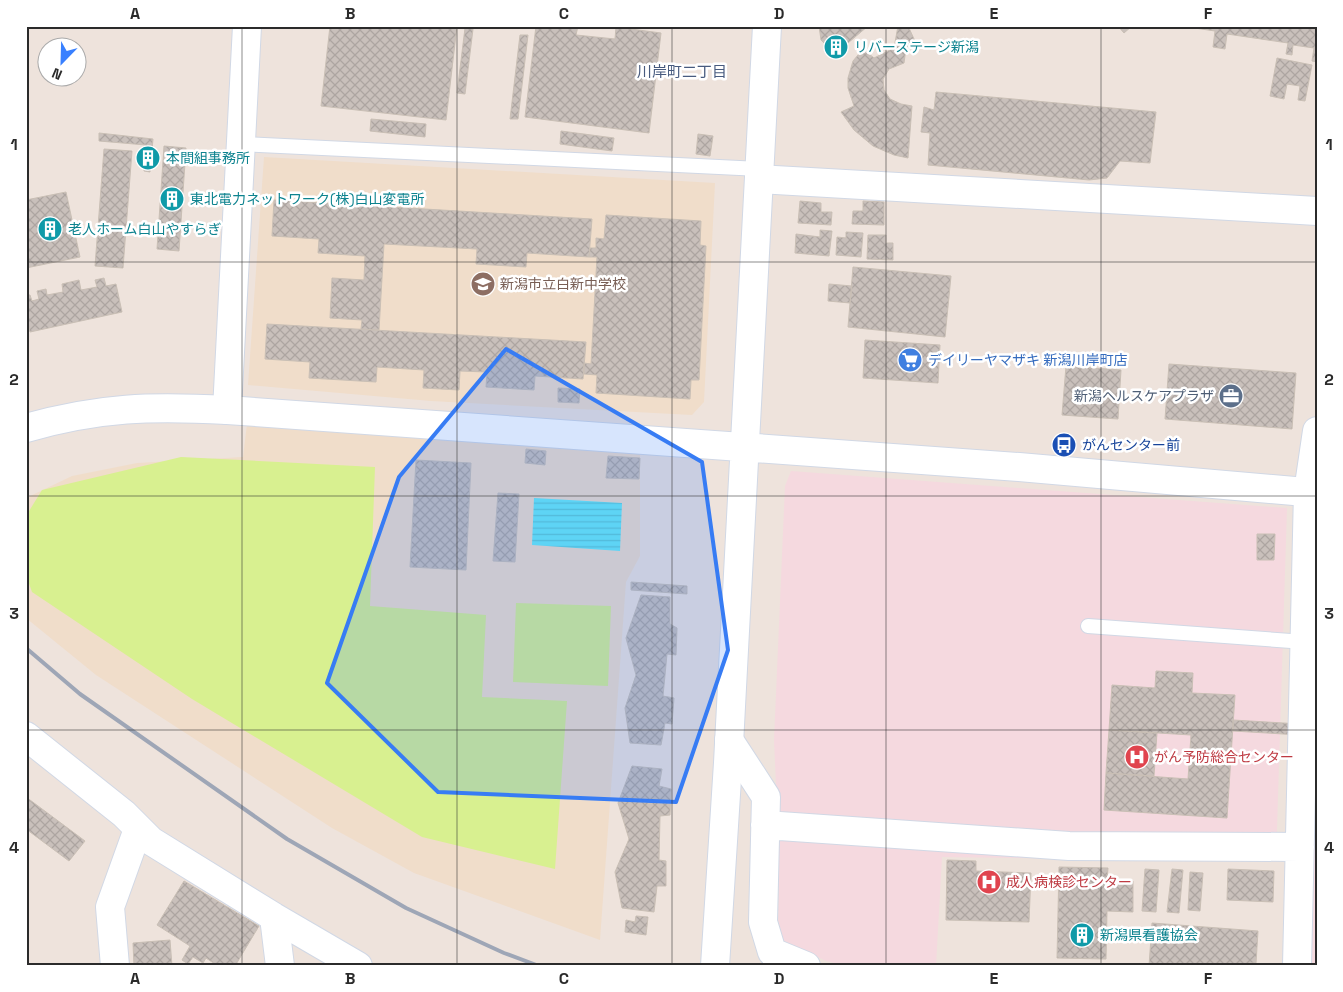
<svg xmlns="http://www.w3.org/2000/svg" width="1343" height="992" font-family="'Space Grotesk','Noto Sans JP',sans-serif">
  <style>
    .education { fill: #f0ddca }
    .medical { fill: #f5d9df }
    .pitch { fill: #d8f090 }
    .water { fill: url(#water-rules) }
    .building { fill: url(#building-cross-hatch); stroke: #c9bfb5 }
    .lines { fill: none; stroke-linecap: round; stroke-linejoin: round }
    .lane-casing { stroke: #d1d8e5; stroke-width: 16 }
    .street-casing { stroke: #d1d8e5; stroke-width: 30 }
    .secondary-casing { stroke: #d1d8e5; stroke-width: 30 }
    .lane { stroke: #fff; stroke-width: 14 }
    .street { stroke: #fff; stroke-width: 28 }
    .secondary { stroke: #fff; stroke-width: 28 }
    .rail { stroke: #9ea6b6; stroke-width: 4 }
    .marked { fill: #377cf4; fill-opacity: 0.2; stroke: #377cf4; stroke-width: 4; stroke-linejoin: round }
    .grid { fill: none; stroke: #2b2b2b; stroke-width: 1; stroke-opacity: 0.55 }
    .labels { text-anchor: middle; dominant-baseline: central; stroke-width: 5; stroke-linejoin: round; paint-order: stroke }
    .culture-label { font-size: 14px; fill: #0d838f; stroke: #fff; text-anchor: start }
    .education-label { font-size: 14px; fill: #785e54; stroke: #fff; text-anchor: start }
    .shop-label { font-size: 14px; fill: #366cbe; stroke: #fff; text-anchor: start }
    .service-label { font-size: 14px; fill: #4e5e75; stroke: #fff; text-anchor: end }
    .transit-label { font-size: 14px; fill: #164399; stroke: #fff; text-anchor: start }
    .health-label { font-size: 14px; fill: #be3a42; stroke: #fff; text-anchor: start }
    .neighbourhood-label { font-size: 15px; fill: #485b7f; stroke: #fff }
    .neatline { fill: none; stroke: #2b2b2b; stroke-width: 2 }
    .grid-label { font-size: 16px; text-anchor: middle; font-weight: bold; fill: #2b2b2b }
  </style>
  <defs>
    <pattern id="water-rules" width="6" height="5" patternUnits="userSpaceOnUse" patternTransform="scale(1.25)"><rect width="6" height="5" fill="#68eaf6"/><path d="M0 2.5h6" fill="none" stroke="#5ac9d3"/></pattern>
    <pattern id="building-cross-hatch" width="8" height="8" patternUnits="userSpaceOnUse" patternTransform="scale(1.25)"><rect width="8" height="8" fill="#c9c0bb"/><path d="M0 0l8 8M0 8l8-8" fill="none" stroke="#ada5a1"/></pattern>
  </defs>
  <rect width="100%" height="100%" fill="#eee3dc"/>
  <path class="education" d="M264 157 715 183 704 402 692 415 431 401 248 385Z
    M247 424 640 448V556L626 582 600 940 414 873 332 828 96 675 26 618V498L72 476 137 463 243 457Z"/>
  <path class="medical" d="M791 471 1287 508 1276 861 942 857 936 966H847L826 961 778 938 779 853 774 740 785 486Z
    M1317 722V966H1309Z"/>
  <path class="pitch" d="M181 457 375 467 370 606 486 615 482 697 567 701 555 869 422 837 192 699 32 592 26 575V516L42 490Z
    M516 603 611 606 608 686 513 682Z"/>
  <path class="water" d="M534 498 622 503 620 551 532 545Z"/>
  <path class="building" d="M330 26H457L446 120 321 106Z
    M536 26H578L576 35 615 39 616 27 661 33 649 133 525 117Z
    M819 26H868L835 54 821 40Z
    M898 26H908L915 41 906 48 904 63 889 69 883 79 884 90 890 99 901 104 912 106 908 158 894 155 873 146 854 130 841 112 854 106 848 88V78L853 61 863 49 874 58 894 48Z
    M1118 26H1132L1124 33Z
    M1181 26H1317V62L1312 61 1314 48 1293 45 1292 55 1286 54 1288 43 1227 34 1225 49 1213 47 1215 31Z
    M465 28 473 29 465 94 457 93Z
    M520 35H528L518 119H510Z
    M1277 58 1312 65 1305 101 1298 100 1300 86 1287 84 1284 99 1270 96Z
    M936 92 1156 112 1150 163 1120 161 1107 178 1089 180 928 165 930 133 921 132 924 107 934 110Z
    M371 119 426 124 425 137 370 131Z
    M561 131 614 138 612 151 560 144Z
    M99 133 153 139 150 172 144 171 146 145 99 141Z
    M698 134 713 136 710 156 696 154Z
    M164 146 186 148 179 251 157 249Z
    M104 149 132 151 123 268 95 266Z
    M66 192 80 257 26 268V200Z
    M274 200 592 219 589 257 527 253 526 267 476 264 477 249 384 244 379 330 361 329 362 320 330 318 332 278 364 280 365 256 318 253 319 239 272 236Z
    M800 201 821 203V212H832L831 225 798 223Z
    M863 201 884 202V225L852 224 853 211H863Z
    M606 215 701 221 700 245 706 246 699 380H691L690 399 596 393 597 375 584 374V363L591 364 597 257H589L590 248H596V238L604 239Z
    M820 230 832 231 829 256 795 253 796 234 820 237Z
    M846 232 863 233 861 257 836 255 837 237 846 238Z
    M868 235H886V243H893V260L867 259Z
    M853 267 951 276 945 337 848 327Z
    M104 278 106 286 116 284 122 312 30 332 26 313V295H30L32 301 39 299 37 291 46 289 47 295 63 292 62 284 79 280 81 290 97 287 95 280Z
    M829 284 852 286 850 303 828 301Z
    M267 324 586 342 583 379 535 376 534 390 486 387 487 372 460 371 459 390 423 388 424 370 377 367 376 382 309 378 310 362 265 359Z
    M865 340 940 345 938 383 863 378Z
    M1169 364 1296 373 1292 429 1165 419Z
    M1066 366 1121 370 1118 419 1062 415Z
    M558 388 580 389 579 403 558 402Z
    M526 449 546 451 545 465 525 463Z
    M608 456 640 458 639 479 606 478Z
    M416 460 471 463 466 570 410 567Z
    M498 493 519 494 515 562 493 561Z
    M1257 534H1275L1274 560H1257Z
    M631 582 687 586V594L631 590Z
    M641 595 670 597V624L677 628 676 655 667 654 663 696 674 698 672 724 665 723 661 745 630 743 625 708 636 675 626 638Z
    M1156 671 1193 673 1192 693 1235 695 1227 818 1104 810 1106 773 1188 779 1191 735 1109 730 1112 685 1155 688Z
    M1233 720 1317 725V736L1233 731Z
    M1109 730 1157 733 1154 776 1106 773Z
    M632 766 662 769 659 786 671 789 670 815 660 816 659 860 666 861V886H657L654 912 622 908 615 872 629 839 618 803Z
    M26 797 85 841 69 861 26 829Z
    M947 860 976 861V871L1031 873 1029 922 946 920Z
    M1059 867 1108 868 1107 880 1133 881V912L1107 911 1106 959 1057 958Z
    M1145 869 1159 870 1156 912 1142 911Z
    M1172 869 1183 870 1179 913 1167 912Z
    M1228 869 1274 871 1273 902 1227 900Z
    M1190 872 1203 873 1200 911 1188 910Z
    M184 881 259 926 235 966H218L206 958 203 963 193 957 188 964 182 960 190 946 157 925Z
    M636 916 648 917 646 935 625 932 626 920 635 922Z
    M1152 923 1258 931 1256 963H1250V966H1149Z
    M170 940 172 966H134L133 943Z"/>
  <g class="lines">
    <defs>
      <path id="lane" d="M241 144 760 169
        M1088 626 1305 642"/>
      <path id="street" d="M759 179 1317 211
        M227 410 247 26
        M26 736 124 814 151 841 274 917 358 966
        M729 740 766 797 763 922 772 952 806 966
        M765 825 1069 846 1300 847
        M274 917 280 966
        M115 966 110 907 138 829
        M1297 966 1308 492 1317 431"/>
      <path id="secondary" d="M26 428C100 407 152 406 227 410L1019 467 1317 493
        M715 966 728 763 767 26"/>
    </defs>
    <use href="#lane" class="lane-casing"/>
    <use href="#street" class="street-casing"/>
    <use href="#secondary" class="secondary-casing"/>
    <use href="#lane" class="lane"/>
    <use href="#street" class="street"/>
    <use href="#secondary" class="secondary"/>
    <path class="rail" d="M26 648 80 694 287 839 406 908 504 953 539 966"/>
  </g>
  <path class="marked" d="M506 349 702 462 728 650 676 802 438 792 327 683 399 477Z"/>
  <path class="grid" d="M242 26V966M457 26V966M672 26V966M886 26V966M1101 26V966M26 262H1317M26 496H1317M26 730H1317"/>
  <defs>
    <symbol id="building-disc" viewBox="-11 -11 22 22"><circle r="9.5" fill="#0f9aa8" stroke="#fff"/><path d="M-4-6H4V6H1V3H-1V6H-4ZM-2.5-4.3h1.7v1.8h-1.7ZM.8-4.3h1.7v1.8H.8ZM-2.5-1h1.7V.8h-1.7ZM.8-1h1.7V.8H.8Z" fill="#fff"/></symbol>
    <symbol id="school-disc" viewBox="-11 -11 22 22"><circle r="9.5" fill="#8d6e63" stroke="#fff"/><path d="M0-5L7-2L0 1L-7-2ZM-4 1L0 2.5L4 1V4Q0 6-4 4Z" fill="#fff"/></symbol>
    <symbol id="supermarket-disc" viewBox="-11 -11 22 22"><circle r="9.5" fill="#3f7fe0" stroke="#fff"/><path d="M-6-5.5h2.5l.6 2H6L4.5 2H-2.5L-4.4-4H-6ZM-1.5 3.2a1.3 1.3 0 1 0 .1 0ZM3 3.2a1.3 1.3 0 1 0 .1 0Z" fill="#fff"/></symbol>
    <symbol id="office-disc" viewBox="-11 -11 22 22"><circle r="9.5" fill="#5c6f8a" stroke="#fff"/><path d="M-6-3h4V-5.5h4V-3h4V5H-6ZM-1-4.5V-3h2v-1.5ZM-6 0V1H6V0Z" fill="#fff"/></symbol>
    <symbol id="bus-disc" viewBox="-11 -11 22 22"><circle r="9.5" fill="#1a4fb4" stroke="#fff"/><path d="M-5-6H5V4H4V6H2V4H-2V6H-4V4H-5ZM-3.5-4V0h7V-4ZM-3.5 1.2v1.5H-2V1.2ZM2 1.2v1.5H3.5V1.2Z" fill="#fff"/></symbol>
    <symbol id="hospital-disc" viewBox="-11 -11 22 22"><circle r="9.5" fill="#e0444e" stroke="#fff"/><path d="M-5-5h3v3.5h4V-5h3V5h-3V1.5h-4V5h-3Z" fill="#fff"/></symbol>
  </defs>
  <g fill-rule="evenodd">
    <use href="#building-disc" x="822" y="33" width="28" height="28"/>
    <use href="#building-disc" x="134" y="144" width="28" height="28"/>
    <use href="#building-disc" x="158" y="185" width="28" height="28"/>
    <use href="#building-disc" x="36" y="215" width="28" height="28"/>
    <use href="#school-disc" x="469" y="270" width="28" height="28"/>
    <use href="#supermarket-disc" x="896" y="346" width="28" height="28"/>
    <use href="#office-disc" x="1217" y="382" width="28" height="28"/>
    <use href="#bus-disc" x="1050" y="431" width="28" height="28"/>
    <use href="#hospital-disc" x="1123" y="743" width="28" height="28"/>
    <use href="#hospital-disc" x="975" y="868" width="28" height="28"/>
    <use href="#building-disc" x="1068" y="921" width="28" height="28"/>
  </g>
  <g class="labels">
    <g class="culture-label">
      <text x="854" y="47">リバーステージ新潟</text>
      <text x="166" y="158">本間組事務所</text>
      <text x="190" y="199">東北電力ネットワーク(株)白山変電所</text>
      <text x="68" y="229">老人ホーム白山やすらぎ</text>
      <text x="1100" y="935">新潟県看護協会</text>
    </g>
    <g class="education-label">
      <text x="500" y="284">新潟市立白新中学校</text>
    </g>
    <g class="shop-label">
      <text x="928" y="360">デイリーヤマザキ 新潟川岸町店</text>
    </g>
    <g class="service-label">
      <text x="1214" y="396">新潟ヘルスケアプラザ</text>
    </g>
    <g class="transit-label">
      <text x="1082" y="445">がんセンター前</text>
    </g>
    <g class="health-label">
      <text x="1154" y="757">がん予防総合センター</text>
      <text x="1006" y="882">成人病検診センター</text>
    </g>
    <g class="neighbourhood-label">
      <text x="682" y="71">川岸町二丁目</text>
    </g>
  </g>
  <rect width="1343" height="992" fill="none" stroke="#ffffff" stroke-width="55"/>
  <g transform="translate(62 62) rotate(203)"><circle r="24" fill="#ffffff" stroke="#aaaaaa"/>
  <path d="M0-4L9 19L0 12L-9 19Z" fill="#3880ff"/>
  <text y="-8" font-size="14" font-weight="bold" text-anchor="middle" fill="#2b2b2b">N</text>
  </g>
  <rect x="28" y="28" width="1288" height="936" class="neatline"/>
  <g class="grid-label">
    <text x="135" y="19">A</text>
    <text x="350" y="19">B</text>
    <text x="564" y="19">C</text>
    <text x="779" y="19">D</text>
    <text x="994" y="19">E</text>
    <text x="1208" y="19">F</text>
    <text x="14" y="150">1</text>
    <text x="1329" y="150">1</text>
    <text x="14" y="385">2</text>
    <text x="1329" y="385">2</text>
    <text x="14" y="619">3</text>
    <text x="1329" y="619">3</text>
    <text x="14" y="853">4</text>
    <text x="1329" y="853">4</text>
    <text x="135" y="984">A</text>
    <text x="350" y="984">B</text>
    <text x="564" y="984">C</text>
    <text x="779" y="984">D</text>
    <text x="994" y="984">E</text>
    <text x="1208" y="984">F</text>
  </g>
</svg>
